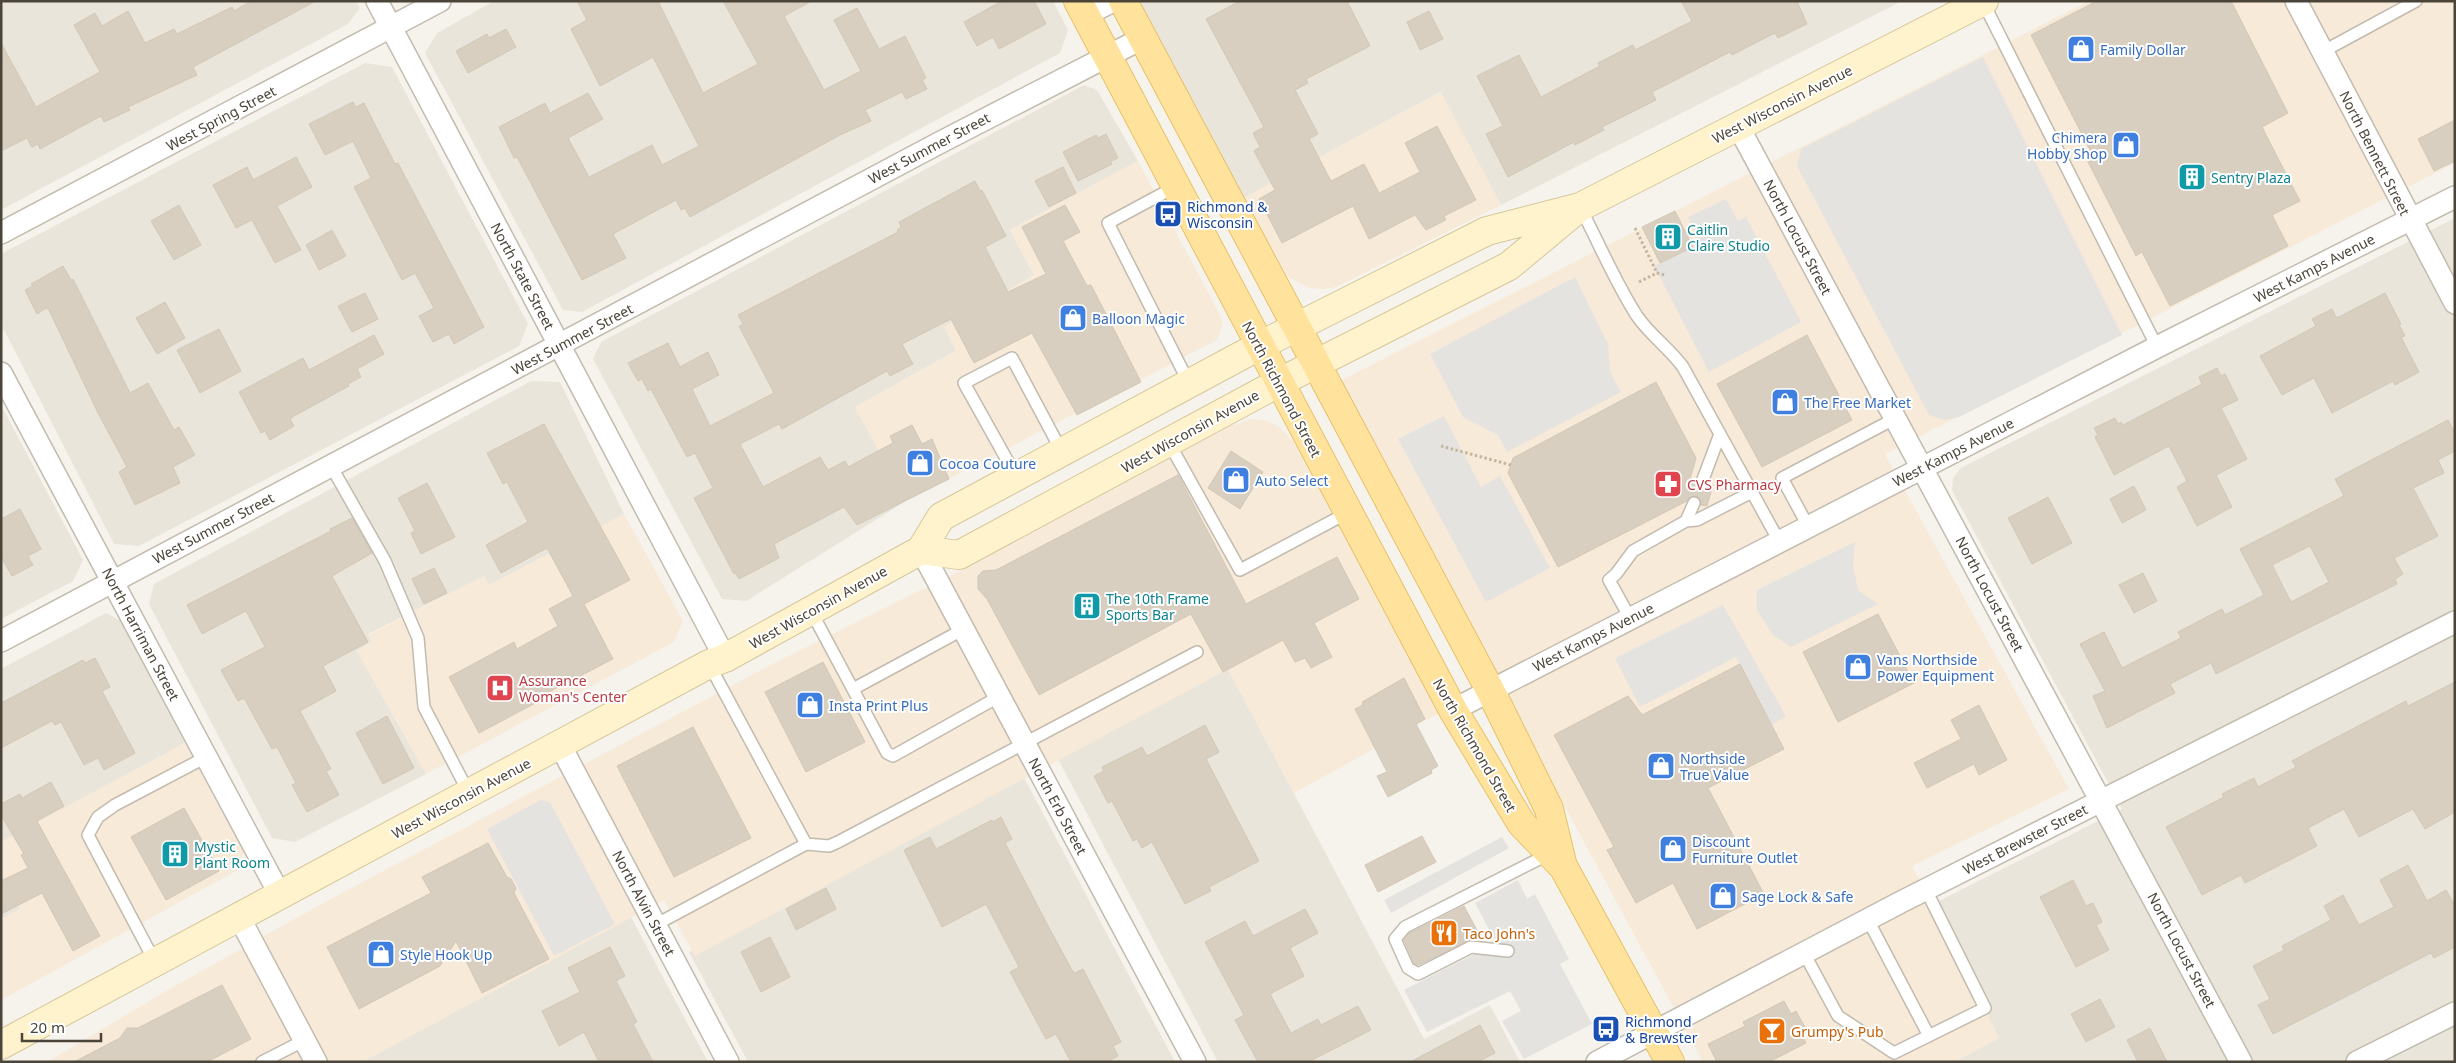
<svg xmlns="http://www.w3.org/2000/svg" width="2456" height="1063" font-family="'Noto Sans',sans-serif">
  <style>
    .residential { fill: #eae5da }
    .commercial { fill: #f7ead8 }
    .parking { fill: #e5e3e0 }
    .building { fill: #d8cfc1; stroke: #d3c7b4; fill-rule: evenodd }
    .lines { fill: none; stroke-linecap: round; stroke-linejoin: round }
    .lane-casing { stroke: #c2bbae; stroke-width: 14 }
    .street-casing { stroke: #c2bbae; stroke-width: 24 }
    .secondary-casing { stroke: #d6c79b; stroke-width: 30 }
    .primary-casing { stroke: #e6c16a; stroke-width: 30 }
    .path { stroke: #c4b79f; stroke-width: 3; stroke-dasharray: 2.5 2.5; stroke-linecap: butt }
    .lane { stroke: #fff; stroke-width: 11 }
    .street { stroke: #fff; stroke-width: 21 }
    .secondary { stroke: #fff3cd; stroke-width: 28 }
    .primary { stroke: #ffe39c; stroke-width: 28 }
    .labels { text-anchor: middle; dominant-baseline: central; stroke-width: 4; stroke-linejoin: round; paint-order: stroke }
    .shop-label { font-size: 14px; fill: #366cbe; stroke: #fff; text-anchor: start }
    .street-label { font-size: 14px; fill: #4b4439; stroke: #fff }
    .culture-label { font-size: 14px; fill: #0d838f; stroke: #fff; text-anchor: start }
    .transit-label { font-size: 14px; fill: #164399; stroke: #fff; text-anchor: start }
    .health-label { font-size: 14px; fill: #be3a42; stroke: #fff; text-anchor: start }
    .food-label { font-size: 14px; fill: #c56008; stroke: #fff; text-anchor: start }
  </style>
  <rect width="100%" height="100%" fill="#f6f3ec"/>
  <path class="residential" d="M1 1H356L360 8 348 24 1 210Z
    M494 1H1053L1068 30 1060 53 582 312 563 310 425 53 437 33Z
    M1135 1H1902L1501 205 1440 92 1244 198Z
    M365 63 392 67 528 324 519 346 139 546 114 544 1 324V254Z
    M1084 85 1097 90 1138 161 1010 230 1034 275 944 327 957 350 855 407 906 501 746 601 722 599 593 359 601 342Z
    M2455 218V1062H1954L1999 1038 1931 905 2122 809 1952 490 1953 478 1961 468 1990 453Z
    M531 381 560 382 624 514 489 585 484 576 368 634 372 642 357 651 426 774 295 842 272 838 149 604 154 584Z
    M1 405 83 560 73 581 1 619Z
    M106 613 121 621 185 743 1 842V669Z
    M1228 669 1424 1039 1490 1005 1520 1062H1218L1058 759Z
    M1022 774 1175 1062H748L689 952Z
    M1 872 20 909 1 919Z
    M631 917 708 1062H362Z"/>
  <path class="commercial" d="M2089 1H2455V163L1885 454 2069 789 1912 866 1999 1038 1954 1062H1703L1336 383Z
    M1441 92 1501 205 1336 287 1324 289 1310 288 1288 277 1244 198Z
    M1138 161 1220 315 1223 323 1217 340 906 501 855 407 956 351 944 327 1034 275 1010 230Z
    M1251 419 1263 420 1278 426 1295 443 1439 713 1294 793 1228 669 695 956 664 900 362 1062H47L173 987 327 901 767 667 973 564 1224 428Z
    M624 514 683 621 674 642 426 774 357 651 372 642 368 635 484 576 489 585Z
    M185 743 243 852 238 870 1 1000V919L20 909 1 872V842Z"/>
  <path class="parking" d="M1983 57 2122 335 1959 417 1944 420 1929 415 1797 166 1801 149Z
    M1726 199 1738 221 1746 217 1801 322 1709 372 1654 266 1700 243 1688 217Z
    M1575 277 1608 344 1610 372 1621 392 1507 452 1498 435 1463 417 1430 354Z
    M1444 416 1481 487 1500 476 1550 568 1486 602 1398 439Z
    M1855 542 1853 565 1858 590 1878 604 1791 647 1773 635 1757 610V590Z
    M1723 605 1786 716 1772 725 1736 657 1640 707 1615 658Z
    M541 800 550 802 615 924 554 956 487 829Z
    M1502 837 1509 848 1391 913 1384 900Z
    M1518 880 1527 899 1535 894 1569 959 1560 964 1592 1024 1524 1059 1502 1021 1521 1011 1510 991 1427 1032 1404 990 1496 943 1475 903Z"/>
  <path class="building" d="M251 1H316L193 67 197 75 128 107 130 110 104 122 101 116 40 149 38 144 32 147 27 138 1 151V43L36 107 100 72 74 25 95 13 102 26 128 11 145 43 174 29 177 34 232 7 234 11Z
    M577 1H658L703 93 758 64 723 1H812L784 16 824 90 861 71 834 20 857 8 879 49 905 36 926 78 922 80 927 89 906 99 902 92 865 110 871 121 840 135 690 217 685 208 681 210 676 200 613 234 626 258 582 280 517 157 514 158 499 127 545 103 550 113 588 93 603 119 568 138 589 177 652 145 662 165 699 146 653 57 600 86 571 29 587 20Z
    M1002 1H1034L1046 24 999 49 993 37 977 46 964 22Z
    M1240 1H1347L1370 46 1306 79 1308 83 1295 90 1318 134 1309 139 1331 181 1364 164 1379 193 1420 172 1405 143 1437 126 1476 200 1444 216 1446 220 1426 230 1415 215 1369 239 1353 206 1282 243 1259 199 1275 190 1254 151 1260 147 1253 133 1264 127 1206 19Z
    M1681 1H1797L1807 24 1778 38 1775 33 1732 55 1730 52 1652 92 1656 100 1602 127 1604 130 1575 145 1574 142 1508 177 1486 134 1503 126 1477 76 1519 55 1541 97 1600 66 1598 63 1633 45 1635 50 1692 21Z
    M2097 1H2231L2288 113 2262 127 2300 201 2272 215 2288 246 2170 306 2142 252 2136 256 2084 154 2090 150 2031 35Z
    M1429 11 1443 39 1420 50 1407 22Z
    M506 29 516 47 468 73 456 51 487 34 489 38Z
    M353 102 356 107 364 103 395 164 398 163 484 327 454 344 449 334 433 342 419 316 434 308 415 273 402 280 354 187 371 178 353 141 325 155 309 124Z
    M2455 120V161L2434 171 2418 139Z
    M1106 134 1118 158 1110 162 1112 164 1078 181 1063 152 1096 135 1098 138Z
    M296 157 312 187 277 206 301 250 275 263 252 220 236 228 213 185 247 167 253 180Z
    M1063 167 1076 193 1049 207 1035 181Z
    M975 181 980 191 982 190 1006 236 985 247 1008 292 1046 274 1022 227 1065 205 1080 232 1063 241 1087 286 1091 285 1141 382 1077 415 1032 333 974 363 951 319 902 344 913 364 890 376 887 371 782 429 779 424 740 444 763 487 820 457 828 470 845 461 848 467 893 443 890 436 912 425 922 444 932 439 949 479 857 525 844 507 774 544 779 558 739 579 736 573 734 574 694 498 713 488 695 453 687 457 651 389 648 391 642 379 638 381 628 363 668 343 680 367 708 352 719 375 692 389 710 426 774 393 739 326 743 324 738 315 898 232 897 230 901 227 899 222Z
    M179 205 201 245 174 260 151 221Z
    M1675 211 1693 247 1660 263 1642 227Z
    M332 230 346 256 319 270 306 245Z
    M63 266 71 280 73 279 130 393 148 383 174 430 179 427 195 455 173 467 180 483 135 505 119 472 127 467 98 413 49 310 46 308 37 314 25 290 33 286 31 284Z
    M365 293 378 319 352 332 338 306Z
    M2385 293 2401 324 2399 325 2405 336 2401 337 2419 372 2395 385 2393 381 2332 413 2314 378 2282 395 2260 356 2316 326 2312 319 2332 309 2336 317H2339Z
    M165 302 185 338 157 354 136 318Z
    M219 329 241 371 200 393 177 350Z
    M374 335 384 354 357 369 361 377 348 384 349 386 294 416 290 419 294 426 270 440 265 431 261 433 239 392 303 358 309 370Z
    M1807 335 1852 420 1762 467 1717 384Z
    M2217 368 2221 376 2225 374 2238 400 2221 408 2247 459 2216 475 2232 507 2197 526 2177 487 2187 481 2169 446 2114 475 2095 437 2098 435 2094 428 2115 418 2118 424 2121 422 2123 425 2202 384 2199 377Z
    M1656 382 1696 458 1690 479 1695 480 1696 486 1700 489 1706 488 1709 484 1713 485 1707 506 1701 505 1697 496 1690 497 1687 501 1558 567 1508 473 1513 458Z
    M2448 420 2455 433V451L2438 460 2444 473 2413 488 2438 536 2394 558 2403 574 2395 579 2397 584 2216 674 2211 663 2170 684 2175 693 2107 728 2093 696 2105 691 2080 644 2104 632 2122 668 2181 638 2178 632 2222 609 2225 615 2264 595 2240 549 2344 496 2335 479ZM2310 546 2329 582 2291 602 2272 565Z
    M544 424 630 580 584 604 613 659 541 696 543 699 479 733 449 677 514 642 517 649 558 626 549 609 573 596 547 548 501 573 486 545 528 522 507 482 503 484 487 453Z
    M1231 451 1263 472 1240 509 1208 488Z
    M1178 475 1246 604 1337 557 1359 599 1314 623 1332 657 1311 668 1305 658 1295 662 1283 640 1223 672 1191 614 1039 695 987 599 978 589V576L983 571 996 570Z
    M427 483 455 537 421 554 411 533 415 531 398 498Z
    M2134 486 2146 510 2122 523 2110 499Z
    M2048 497 2072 543 2032 564 2008 518Z
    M20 509 41 549 28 556 33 565 12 576 1 557V519Z
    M352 518 372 553 332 576 368 642 323 666 336 691 300 711 331 769 326 771 339 795 307 812 292 785 296 783 277 747 272 749 244 698 238 701 221 670 265 647 246 611 202 634 187 605 331 531 330 529Z
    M434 568 447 593 424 604 412 579Z
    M2143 573 2157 601 2134 613 2119 585Z
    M1878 614 1914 683 1838 722 1803 652Z
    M95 658 110 687 102 691 135 753 104 770 98 758 84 765 61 722 55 725 52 721 1 748V703L83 660 85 663Z
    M823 662 865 742 806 772 765 692Z
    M1740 664 1784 749 1708 788 1764 894 1697 929 1673 883 1636 903 1607 850 1614 847 1554 735 1628 696 1642 715Z
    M1404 678 1425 719 1416 724 1438 766 1431 770 1432 773 1388 797 1377 776 1387 772 1355 709 1363 705 1362 702Z
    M2455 682V812L2425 829 2413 809 2359 837 2344 809 2308 828 2317 846 2245 883 2241 875 2202 895 2166 827 2224 797 2222 794 2254 778 2258 787 2296 767 2292 761 2318 747 2406 701 2408 706Z
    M1979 705 2007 760 1979 775 1974 764 1927 788 1914 763 1961 739 1951 720Z
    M387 716 414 768 383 784 356 733Z
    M1205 725 1219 752 1206 759 1259 861 1209 887 1211 891 1185 904 1152 842 1142 848 1137 839 1133 841 1112 801 1108 803 1094 776 1104 771 1102 767 1142 747 1147 756Z
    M693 727 751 838 674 877 617 766Z
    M51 782 64 806 37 821 100 936 73 951 42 893 1 914V881L28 868 21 855 24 854 1 815V804L20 794 22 798Z
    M184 808 219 871 166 900 131 837Z
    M1001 817 1012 839 1005 843 1047 924 1073 972 1075 973 1083 969 1121 1042 1113 1046 1118 1056 1106 1062H1071L1056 1034 1046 1039 1010 972 1019 967 986 904 942 927 904 850 930 837 936 849 992 820 993 822Z
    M1422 836 1436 862 1378 892 1365 865Z
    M488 843 507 877 511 879 516 888 514 893 549 959 482 993 456 941 440 966 359 1009 327 947 431 893 422 877Z
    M2408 865 2427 901 2446 890 2455 906V947L2434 958 2431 953 2273 1034 2258 1005 2270 999 2253 966 2284 950 2282 946 2331 920 2324 906 2343 895 2359 925 2394 907 2380 880Z
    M2073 880 2086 906 2093 903 2102 922 2096 925 2109 950 2076 967 2040 897Z
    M826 888 836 909 796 930 786 909Z
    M1464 906 1480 936 1418 965 1414 963 1404 940 1410 933Z
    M1305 909 1318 933 1290 948 1304 976 1270 994 1291 1033 1318 1019 1321 1025 1358 1006 1371 1030 1308 1062H1258L1235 1020 1244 1015 1205 942 1245 921 1253 936Z
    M770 937 790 977 761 992 741 952Z
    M610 947 625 976 616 981 637 1022 633 1024 653 1062H599L584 1032 559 1046 542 1011 580 992 568 968Z
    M222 985 251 1039 207 1062H74L120 1038 127 1028H138Z
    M2100 999 2115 1027 2086 1042 2071 1014Z
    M1784 1001 1791 1014 1796 1011 1806 1029 1800 1032 1806 1043 1769 1062H1717L1708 1044 1745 1026 1743 1022Z
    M1480 1025 1495 1053 1477 1062H1410Z
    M2150 1028 2167 1062H2138L2127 1040Z"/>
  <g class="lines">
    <defs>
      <path id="lane" d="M1983 2 2157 347
        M2322 52 2416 1
        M1175 187 1108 223 1189 383
        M1580 207C1599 243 1615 282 1637 316 1650 335 1669 348 1683 367L1779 541
        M1169 443 1240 570 1349 512
        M331 466 385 561 418 638 424 707 469 793
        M1016 476 964 383 1012 358 1062 452
        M1702 482 1720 434
        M1686 521 1694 503
        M1808 526 1782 478 1896 418
        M811 611 887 753 893 756 1000 696
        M1630 618 1609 580 1616 574 1633 551 1686 521 1697 520 1752 492
        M853 689 964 629
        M806 844 829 846 838 842 1197 652
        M1868 920 1929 1036
        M655 925 806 844 709 664
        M1508 951 1471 947 1418 974 1408 968 1395 939 1405 927 1551 853
        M1804 953 1838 1016 1894 1053 1985 1008 1926 890
        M155 962 88 835 98 817 115 805 206 757
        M262 1062 305 1040"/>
      <path id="street" d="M377 1 725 658
        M2296 1 2455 303
        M1085 15 1113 1
        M1738 126 2241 1062
        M1 233 440 1
        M1 373 280 895
        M921 550 1195 1062
        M1 641 941 142 1143 38
        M1453 710 2157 347 2455 197
        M560 745 728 1062
        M239 917 316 1062
        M1597 1062 1901 902 2455 622
        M2357 1062 2455 1013"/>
      <path id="secondary" d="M921 550 959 555 1278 383 1509 266 1580 207 1984 1
        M1 1045 709 664 725 658 921 550 941 517 1259 346 1487 231 1580 207"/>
      <path id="primary" d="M1078 1 1453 710 1521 823 1564 868 1670 1062
        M1123 1 1490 690 1549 809 1563 867"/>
    </defs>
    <use href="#lane" class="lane-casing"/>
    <use href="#street" class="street-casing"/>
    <use href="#secondary" class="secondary-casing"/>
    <use href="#primary" class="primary-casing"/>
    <path class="path" d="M1635 228 1657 273
      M1639 282 1657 273 1665 275
      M1441 446 1511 465"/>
    <use href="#lane" class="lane"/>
    <use href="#street" class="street"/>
    <use href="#secondary" class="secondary"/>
    <use href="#primary" class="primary"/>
  </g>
  <defs>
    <symbol id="shop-square" viewBox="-11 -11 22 22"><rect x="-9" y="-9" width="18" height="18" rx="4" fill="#3f7fe0" stroke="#fff"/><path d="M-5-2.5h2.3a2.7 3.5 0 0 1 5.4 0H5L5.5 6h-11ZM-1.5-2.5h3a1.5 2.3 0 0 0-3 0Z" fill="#fff"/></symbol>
    <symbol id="building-square" viewBox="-11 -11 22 22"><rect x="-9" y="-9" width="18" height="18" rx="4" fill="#0f9aa8" stroke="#fff"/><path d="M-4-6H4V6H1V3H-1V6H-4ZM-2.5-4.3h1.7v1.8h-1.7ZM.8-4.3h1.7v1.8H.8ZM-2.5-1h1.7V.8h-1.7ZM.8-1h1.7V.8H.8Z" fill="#fff"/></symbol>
    <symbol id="bus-square" viewBox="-11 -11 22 22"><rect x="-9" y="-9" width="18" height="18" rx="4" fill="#1a4fb4" stroke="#fff"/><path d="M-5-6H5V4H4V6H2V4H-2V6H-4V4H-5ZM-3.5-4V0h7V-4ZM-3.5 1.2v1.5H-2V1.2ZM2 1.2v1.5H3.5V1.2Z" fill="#fff"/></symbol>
    <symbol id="pharmacy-square" viewBox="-11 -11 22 22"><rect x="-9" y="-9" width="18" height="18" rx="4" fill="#e0444e" stroke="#fff"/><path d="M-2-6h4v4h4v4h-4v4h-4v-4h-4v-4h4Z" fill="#fff"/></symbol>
    <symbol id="hospital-square" viewBox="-11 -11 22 22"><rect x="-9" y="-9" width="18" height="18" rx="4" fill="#e0444e" stroke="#fff"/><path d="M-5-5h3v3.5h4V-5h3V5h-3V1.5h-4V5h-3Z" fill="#fff"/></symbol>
    <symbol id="restaurant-square" viewBox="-11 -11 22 22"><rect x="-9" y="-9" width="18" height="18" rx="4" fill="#e8710a" stroke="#fff"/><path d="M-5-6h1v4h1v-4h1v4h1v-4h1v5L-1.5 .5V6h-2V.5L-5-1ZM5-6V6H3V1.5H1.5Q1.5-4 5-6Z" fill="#fff"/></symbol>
    <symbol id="bar-square" viewBox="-11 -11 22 22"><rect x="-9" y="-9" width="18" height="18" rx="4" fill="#e8710a" stroke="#fff"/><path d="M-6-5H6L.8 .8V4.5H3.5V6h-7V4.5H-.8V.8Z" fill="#fff"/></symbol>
  </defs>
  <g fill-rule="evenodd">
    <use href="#shop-square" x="2065" y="33" width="32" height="32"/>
    <use href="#shop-square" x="2110" y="129" width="32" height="32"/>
    <use href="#building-square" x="2176" y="161" width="32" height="32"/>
    <use href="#bus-square" x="1152" y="198" width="32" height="32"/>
    <use href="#building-square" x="1652" y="221" width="32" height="32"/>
    <use href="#shop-square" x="1057" y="302" width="32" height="32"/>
    <use href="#shop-square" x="1769" y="386" width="32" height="32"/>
    <use href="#shop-square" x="904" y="447" width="32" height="32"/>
    <use href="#shop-square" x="1220" y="464" width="32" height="32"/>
    <use href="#pharmacy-square" x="1652" y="468" width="32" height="32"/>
    <use href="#building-square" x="1071" y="590" width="32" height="32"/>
    <use href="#shop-square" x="1842" y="651" width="32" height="32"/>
    <use href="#hospital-square" x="484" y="672" width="32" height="32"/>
    <use href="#shop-square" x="794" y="689" width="32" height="32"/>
    <use href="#shop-square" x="1645" y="750" width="32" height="32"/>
    <use href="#shop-square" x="1657" y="833" width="32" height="32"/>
    <use href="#building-square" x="159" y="838" width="32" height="32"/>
    <use href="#shop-square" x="1707" y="880" width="32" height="32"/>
    <use href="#restaurant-square" x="1428" y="917" width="32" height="32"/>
    <use href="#shop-square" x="365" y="938" width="32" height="32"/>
    <use href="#bus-square" x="1590" y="1013" width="32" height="32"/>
    <use href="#bar-square" x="1756" y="1015" width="32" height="32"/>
  </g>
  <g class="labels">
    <g class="shop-label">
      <text x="2100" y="49">Family Dollar</text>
      <text x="2107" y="137" text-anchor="end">Chimera<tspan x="2107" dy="16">Hobby Shop</tspan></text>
      <text x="1092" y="318">Balloon Magic</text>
      <text x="1804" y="402">The Free Market</text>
      <text x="939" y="463">Cocoa Couture</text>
      <text x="1255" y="480">Auto Select</text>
      <text x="1877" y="659">Vans Northside<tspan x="1877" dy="16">Power Equipment</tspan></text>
      <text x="829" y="705">Insta Print Plus</text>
      <text x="1680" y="758">Northside<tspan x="1680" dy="16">True Value</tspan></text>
      <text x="1692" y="841">Discount<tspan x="1692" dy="16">Furniture Outlet</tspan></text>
      <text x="1742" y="896">Sage Lock &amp; Safe</text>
      <text x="400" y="954">Style Hook Up</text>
    </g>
    <g class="street-label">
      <text transform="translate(1782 104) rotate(-27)">West Wisconsin Avenue</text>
      <text transform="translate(221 118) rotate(-28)">West Spring Street</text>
      <text transform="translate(929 148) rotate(-28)">West Summer Street</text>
      <text transform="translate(2375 153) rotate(63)">North Bennett Street</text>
      <text transform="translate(1798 237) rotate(62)">North Locust Street</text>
      <text transform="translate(2314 268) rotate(-27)">West Kamps Avenue</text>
      <text transform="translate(523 276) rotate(62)">North State Street</text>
      <text transform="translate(572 339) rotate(-28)">West Summer Street</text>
      <text transform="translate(1282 389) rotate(62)">North Richmond Street</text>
      <text transform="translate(1190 431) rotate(-29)">West Wisconsin Avenue</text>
      <text transform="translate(1953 452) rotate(-27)">West Kamps Avenue</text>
      <text transform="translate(213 528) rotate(-28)">West Summer Street</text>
      <text transform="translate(1990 594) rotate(62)">North Locust Street</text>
      <text transform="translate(818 607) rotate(-29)">West Wisconsin Avenue</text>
      <text transform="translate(141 634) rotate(62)">North Harriman Street</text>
      <text transform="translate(1593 637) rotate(-27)">West Kamps Avenue</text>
      <text transform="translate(1475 745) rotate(60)">North Richmond Street</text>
      <text transform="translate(461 798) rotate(-28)">West Wisconsin Avenue</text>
      <text transform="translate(1058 806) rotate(62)">North Erb Street</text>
      <text transform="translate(2025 839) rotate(-27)">West Brewster Street</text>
      <text transform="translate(644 903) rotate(62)">North Alvin Street</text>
      <text transform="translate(2182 950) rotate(62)">North Locust Street</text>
    </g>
    <g class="culture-label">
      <text x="2211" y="177">Sentry Plaza</text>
      <text x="1687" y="229">Caitlin<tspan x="1687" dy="16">Claire Studio</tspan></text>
      <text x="1106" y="598">The 10th Frame<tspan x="1106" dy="16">Sports Bar</tspan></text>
      <text x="194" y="846">Mystic<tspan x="194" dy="16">Plant Room</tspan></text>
    </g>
    <g class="transit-label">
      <text x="1187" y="206">Richmond &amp;<tspan x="1187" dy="16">Wisconsin</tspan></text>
      <text x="1625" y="1021">Richmond<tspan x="1625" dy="16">&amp; Brewster</tspan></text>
    </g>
    <g class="health-label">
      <text x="1687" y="484">CVS Pharmacy</text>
      <text x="519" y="680">Assurance<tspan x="519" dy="16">Woman's Center</tspan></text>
    </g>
    <g class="food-label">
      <text x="1463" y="933">Taco John's</text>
      <text x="1791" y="1031">Grumpy's Pub</text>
    </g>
  </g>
  <rect width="2456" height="1063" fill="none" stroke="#4b4439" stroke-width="5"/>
  <path d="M22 1033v8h79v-8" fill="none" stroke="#4b4439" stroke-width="2.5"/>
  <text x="30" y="1033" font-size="15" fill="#4b4439" stroke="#ffffff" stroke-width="4" paint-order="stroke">20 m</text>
</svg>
